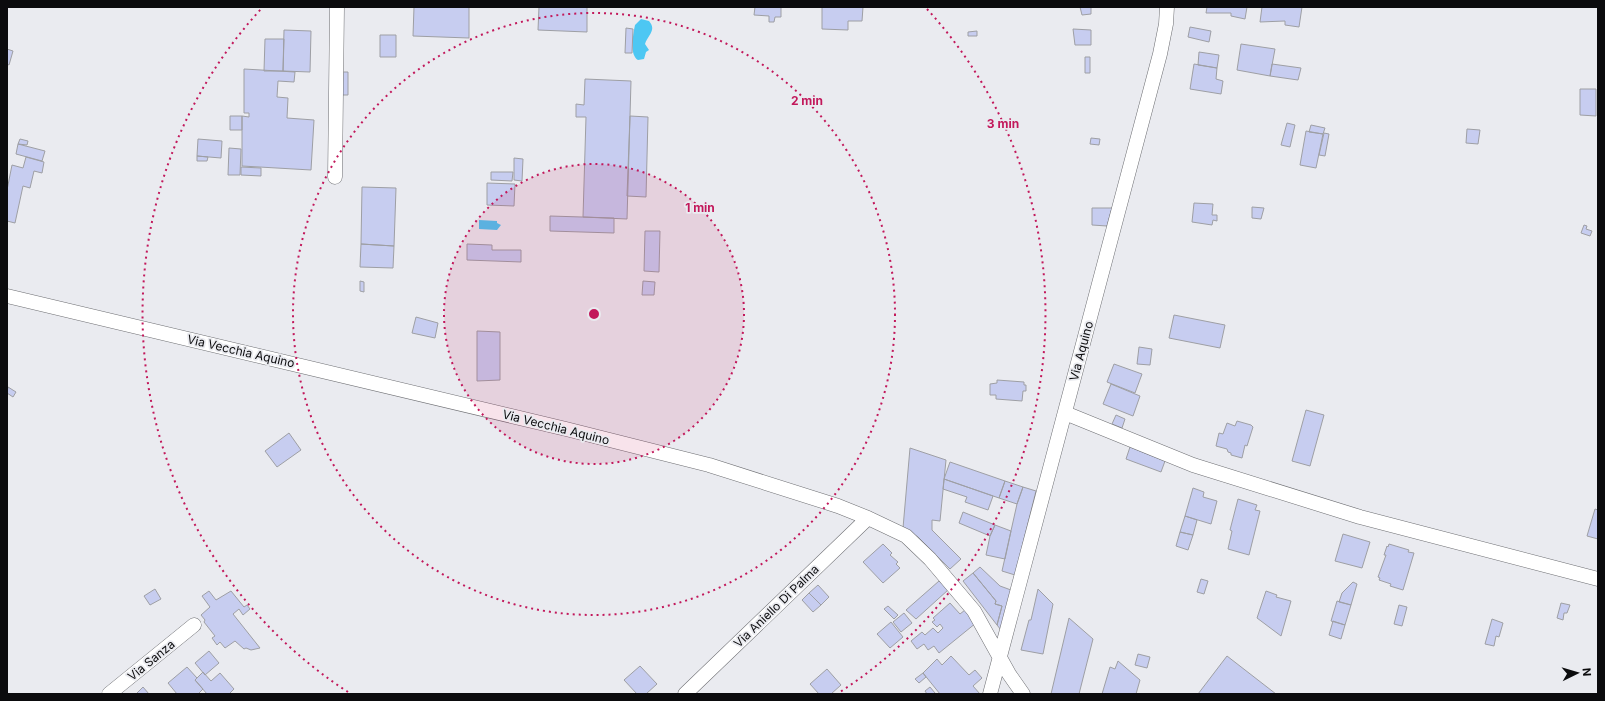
<svg xmlns="http://www.w3.org/2000/svg" width="1605" height="701" font-family="Inter,sans-serif">
  <style>
    .water { fill: #4dc7f3 }
    .building { fill: #c7cdf0; stroke: #9e9fa4 }
    .lines { fill: none; stroke-linecap: round; stroke-linejoin: round }
    .minor-casing { stroke: #6e6f73; stroke-width: 15 }
    .minor { stroke: #fff; stroke-width: 14 }
    .ring { fill: none; stroke: #c2185b; stroke-width: 2; stroke-dasharray: 2 4 }
    .labels { text-anchor: middle; dominant-baseline: central; stroke-width: 3.5; stroke-linejoin: round; paint-order: stroke }
    .street-label { font-size: 12px; fill: #0b0b0d; stroke: #eaebf0 }
    .centre { fill: #c2185b; stroke: #eaebf0; stroke-width: 2 }
    .ring-label { font-size: 12px; text-anchor: middle; font-weight: bold; fill: #c2185b; stroke: #eaebf0; stroke-width: 3.5; stroke-linejoin: round; paint-order: stroke }
  </style>
  <rect width="100%" height="100%" fill="#eaebf0"/>
  <path class="water" d="M641 19 649 21C657 30 648 35 645 44L649 50 646 52 644 59 638 60C629 54 633 35 635 25Z
    M479 220 497 221V223L501 225 497 230 479 229Z"/>
  <path class="building" d="M414 7H469V38L413 36Z
    M539 7H587V32L538 30Z
    M755 7H781V17H775L774 22H769V16L754 15Z
    M822 7H863L862 21H848V30L822 29Z
    M1080 7H1091V14L1082 15Z
    M1207 7H1247L1245 19 1231 16V13H1206Z
    M1262 7H1302L1299 27 1285 25V21L1260 22Z
    M1190 27 1211 31 1209 42 1188 37Z
    M626 28 633 29 632 53H625Z
    M1073 29 1091 30V45H1075Z
    M284 30 311 31 310 72 283 71Z
    M977 31V36H968V32Z
    M380 35H396V57H380Z
    M265 39H284L283 71H264Z
    M1241 44 1275 49 1270 76 1237 70Z
    M7 49 13 51 9 65 7 64Z
    M1199 52 1219 55 1217 68 1198 65Z
    M1085 57H1090V73H1085Z
    M1194 64 1217 68 1216 79 1223 81 1221 94 1190 89Z
    M1272 64 1301 68 1298 80 1270 76Z
    M244 69 295 72 294 82 278 81 277 97 288 98 287 118 314 120 311 170 242 166V116L249 117V113H244Z
    M343 72H348V95H342Z
    M585 79 631 81 627 219 583 217 586 117H576V104L584 105Z
    M1580 89H1596V116L1580 115Z
    M230 116H242V130H230Z
    M630 116 648 117 646 197 627 196Z
    M1287 123 1295 125 1290 147 1281 145Z
    M1311 125 1325 128 1323 134 1309 132Z
    M1467 129 1480 130 1478 144 1466 143Z
    M1306 131 1323 134 1316 168 1300 165Z
    M1324 133 1329 134 1325 156 1319 155Z
    M1091 138 1100 139 1099 145 1090 144Z
    M20 139 28 141 27 145 18 144Z
    M198 139 222 141 221 158 197 156Z
    M18 144 45 151 42 161 16 154Z
    M229 148 241 149 240 175H228Z
    M197 156 208 157 207 161H197Z
    M26 157 44 162 42 173 34 171 30 188 23 186 15 223 7 221V190L12 165 23 168Z
    M514 158 523 159 522 181 514 180Z
    M241 167 261 168V176L241 175Z
    M491 172H513L512 181 491 180Z
    M487 183 515 184 514 206 487 205Z
    M362 187 396 188 394 246 361 244Z
    M1194 203 1213 204 1212 215H1217V221L1213 220 1212 225 1192 222Z
    M1252 207 1264 208 1261 219 1252 218Z
    M1092 208H1112L1107 226 1092 225Z
    M550 216 614 218V233L550 231Z
    M1584 225 1587 226 1586 229 1592 231 1590 236 1581 233Z
    M645 231H660L659 272 644 271Z
    M361 244 394 246 393 268 360 267Z
    M467 244 492 245V250H521V262L467 260Z
    M360 281 364 282V292L360 291Z
    M643 281 655 282 654 295H642Z
    M1174 315 1225 325 1220 348 1169 338Z
    M416 317 438 323 435 338 412 333Z
    M477 331 500 332V380L477 381Z
    M1139 347 1152 349 1150 365 1137 364Z
    M1114 364 1142 374 1135 393 1107 382Z
    M997 380 1024 382V385H1026V391H1023L1022 401 996 399V395H990V384L997 383Z
    M1111 384 1140 396 1133 416 1103 404Z
    M8 387 16 392 13 397 7 393Z
    M1306 410 1324 415 1310 466 1292 461Z
    M1116 415 1125 419 1122 428 1112 424Z
    M1237 421 1251 425 1253 427 1247 446 1245 445 1242 458 1231 455V453L1228 452 1227 449 1216 446 1219 433 1223 434 1227 423 1235 426Z
    M289 433 301 450 277 467 265 451Z
    M1130 447 1165 461 1161 472 1126 459Z
    M910 448 946 460 940 521 932 520V530L961 559 950 569 918 537 903 528Z
    M950 462 1005 481 999 498 944 479Z
    M944 479 993 496 988 510 965 502 967 497 943 489Z
    M1005 481 1023 487 1017 504 999 498Z
    M1023 487 1036 491 1015 575 1002 571 1017 504Z
    M1193 488 1204 492 1203 497 1217 501 1211 524 1185 516Z
    M1238 499 1257 505 1255 510 1260 511 1249 555 1228 549 1232 531 1230 530Z
    M1595 509 1598 510V539L1587 536Z
    M963 512 995 525 990 536 959 523Z
    M1185 516 1197 520 1193 535 1180 532Z
    M995 525 1011 531 1005 559 986 555 990 536Z
    M1180 532 1193 535 1188 550 1176 546Z
    M1343 534 1370 542 1362 568 1335 561Z
    M883 544 892 553 890 555 898 562 896 564 900 568 883 583 863 562Z
    M1389 544 1409 550 1408 552 1414 553 1403 590 1390 586 1391 584 1379 580 1380 578 1378 577 1386 555H1384L1387 546 1388 547Z
    M980 567 1000 586 1011 590 1001 630 997 625 1002 606 995 604 996 601 973 573Z
    M973 573 996 601 995 604 1002 606 997 625 963 581Z
    M1201 579 1208 581 1204 594 1197 592Z
    M939 581 948 590 916 619 906 610Z
    M1353 582 1357 584 1351 605 1339 602 1342 593Z
    M818 585 829 597 821 605 809 593Z
    M155 589 161 599 150 605 144 596Z
    M1038 589 1053 604 1043 654 1021 650 1029 620H1031Z
    M209 591 216 600 231 591 244 607 247 605 250 609 243 615 239 609 233 614 260 648 251 650 246 648 244 649 235 641 225 648 220 642 217 645 212 638 215 636 204 622 205 620 201 615 210 607 202 596Z
    M1266 591 1277 595 1276 597 1291 601 1281 636 1257 618Z
    M809 593 821 605 813 612 802 600Z
    M1337 601 1351 605 1345 625 1331 621Z
    M950 603 960 614 965 610 976 623 939 653 934 646 928 650 924 644 917 649 911 641 922 632 925 635 933 628 938 633 943 628 940 624 937 627 932 622 935 620 933 618Z
    M1561 603 1570 605 1567 613H1564L1563 620 1557 618Z
    M1399 605 1407 607 1402 626 1394 624Z
    M888 606 898 615 894 619 884 609Z
    M904 613 912 623 901 632 893 622Z
    M1069 618 1093 639 1079 694H1051Z
    M1492 619 1503 623 1499 637 1496 636 1494 646 1485 644Z
    M1333 621 1345 625 1341 639 1329 635Z
    M891 622 903 637 890 648 877 634Z
    M209 651 219 663 205 675 195 663Z
    M1138 654 1150 657 1147 668 1135 665Z
    M951 656 969 675 975 670 982 678 973 686 980 694H940L923 673 937 659 942 665Z
    M1227 656 1276 694H1198Z
    M1118 661 1140 680 1136 694H1102L1110 667 1115 669Z
    M640 666 657 684 646 694H637L624 680Z
    M187 667 197 678 195 680 203 689 198 694H177L168 683Z
    M827 669 841 685 831 694H819L810 684Z
    M203 672 211 681 220 673 234 689 229 694H207L195 680Z
    M923 673 926 677 919 683 915 679Z
    M143 687 149 694H136Z
    M930 687 935 693 934 694H927L925 691Z"/>
  <g class="lines">
    <defs>
      <path id="minor" d="M335 177 337 7
        M7 296 566 429 709 465 838 506 868 518 906 536 930 559 974 611 1009 674 1023 694
        M1065 413 1193 465 1360 517 1598 579
        M109 694 194 625
        M685 694 868 518
        M990 694 1160 54 1166 24 1167 7"/>
    </defs>
    <use href="#minor" class="minor-casing"/>
    <use href="#minor" class="minor"/>
  </g>
  <circle cx="594" cy="314" r="150" fill="#c2185b" fill-opacity=".12"/>
  <g class="ring">
    <circle cx="594" cy="314" r="150"/>
    <circle cx="594" cy="314" r="301"/>
    <path d="M348 692A451 451 0 0 1 261 9M927 9A451 451 0 0 1 840 692"/>
  </g>
  <g class="labels">
    <g class="street-label">
      <text transform="translate(241 351) rotate(13)">Via Vecchia Aquino</text>
      <text transform="translate(1081 351) rotate(-75)">Via Aquino</text>
      <text transform="translate(556 427) rotate(14)">Via Vecchia Aquino</text>
      <text transform="translate(776 606) rotate(-44)">Via Aniello Di Palma</text>
      <text transform="translate(151 660) rotate(-39)">Via Sanza</text>
    </g>
  </g>
  <circle cx="594" cy="314" r="6" class="centre"/>
  <g class="ring-label">
    <text x="807" y="105">2 min</text>
    <text x="1003" y="128">3 min</text>
    <text x="700" y="212">1 min</text>
  </g>
  <rect width="1605" height="701" fill="none" stroke="#0b0b0d" stroke-width="16"/>
  <g transform="translate(1577 673) rotate(85)" stroke="#eaebf0" stroke-width="3" paint-order="stroke">
  <path d="M0-3L7 15L0 10L-7 15Z" fill="#0b0b0d"/>
  <text y="-6" font-size="11" font-weight="bold" text-anchor="middle" fill="#0b0b0d">N</text>
  </g>
</svg>
